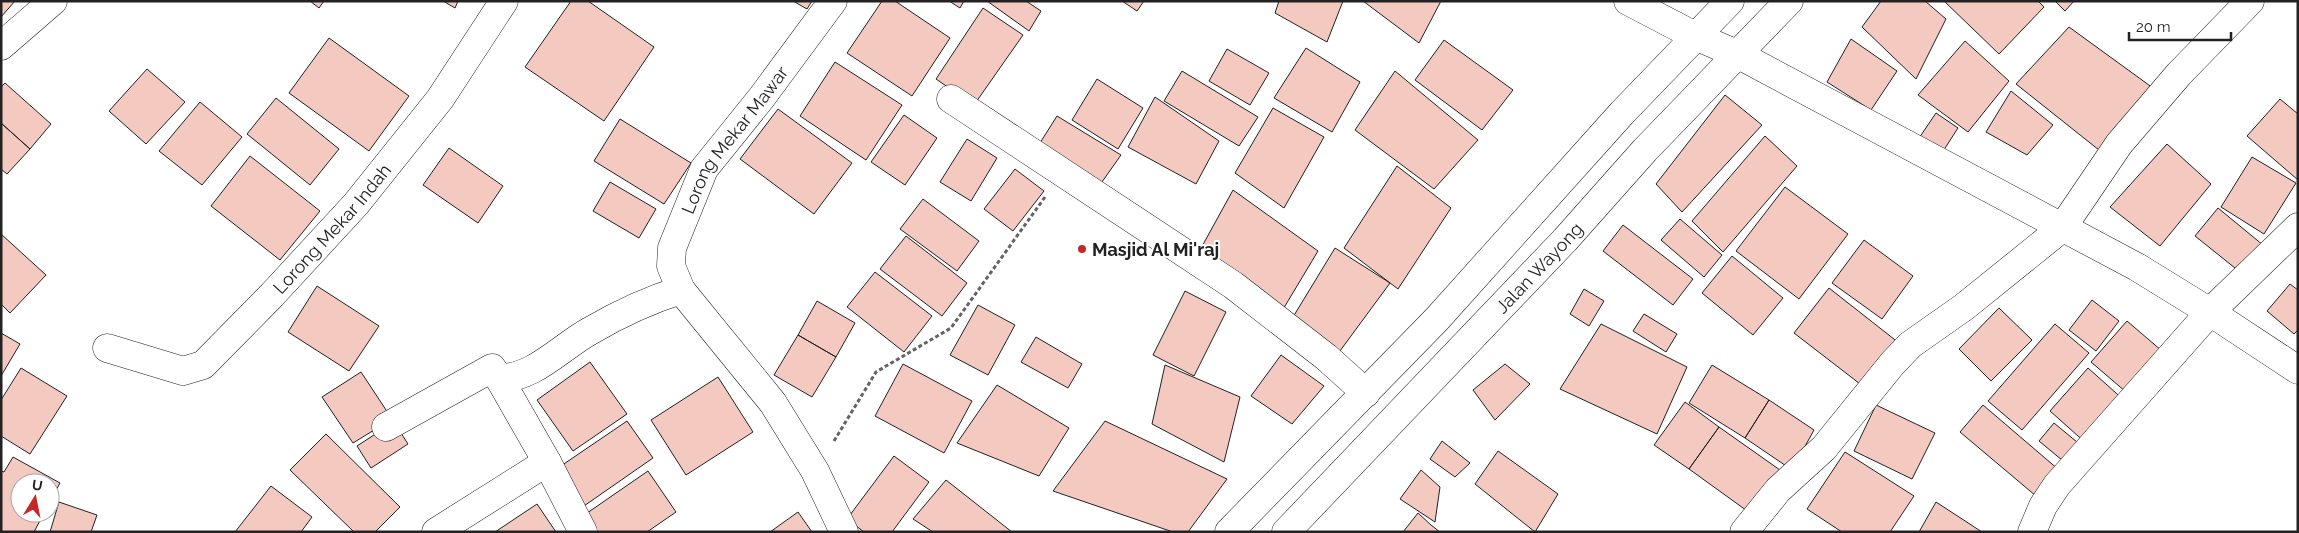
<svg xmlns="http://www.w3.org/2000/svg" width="2299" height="533" font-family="Raleway,sans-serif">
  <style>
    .building { fill: #f3c9c0; stroke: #222 }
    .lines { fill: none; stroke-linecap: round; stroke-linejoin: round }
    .street-casing { stroke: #222; stroke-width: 29 }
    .secondary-casing { stroke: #222; stroke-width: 29 }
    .path { stroke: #646464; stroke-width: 3; stroke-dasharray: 4 2.5; stroke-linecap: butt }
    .street { stroke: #fff; stroke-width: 28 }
    .secondary { stroke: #fff; stroke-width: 28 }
    .poi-dot { fill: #c62828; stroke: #fff; stroke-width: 2 }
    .labels { text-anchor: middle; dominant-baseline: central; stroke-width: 4; stroke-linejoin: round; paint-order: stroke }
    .street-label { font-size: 18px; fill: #222; stroke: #fff }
    .poi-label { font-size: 18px; font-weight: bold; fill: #222; stroke: #fff; text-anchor: start }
  </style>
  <rect width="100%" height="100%" fill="#fff"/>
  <path class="building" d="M1 1H15L1 17Z
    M310 1H324L319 8Z
    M443 1H458L455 8Z
    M571 1H588L654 47 604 121 525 67Z
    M793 1H812L807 9Z
    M882 1H895L950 38 912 96 847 53Z
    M949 1H964L960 8Z
    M987 1H1026L1041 11 1029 31Z
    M1122 1H1144L1137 11Z
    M1279 1H1343L1327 42 1275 13Z
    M1363 1H1441L1419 43Z
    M1881 1H1925L1946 19 1916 79 1862 27Z
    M1944 1H2038L2044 7 1999 54Z
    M2055 1H2074L2065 11Z
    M983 8 1023 35 974 105 936 79Z
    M2069 27 2153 88 2099 150 2016 84Z
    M329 38 409 96 369 151 289 93Z
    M1851 39 1897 71 1871 110 1827 82Z
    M1444 40 1513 90 1482 130 1415 80Z
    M1965 41 2009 81 1968 132 1918 95Z
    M1306 48 1360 82 1332 132 1274 98Z
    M1227 49 1269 73 1250 105 1209 81Z
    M835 62 902 105 866 160 800 116Z
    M147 69 185 102 146 144 109 111Z
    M1182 71 1258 117 1239 146 1164 101Z
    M1395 71 1478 140 1434 189 1355 130Z
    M1097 79 1143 108 1118 149 1072 120Z
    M5 83 51 124 30 149 1 123V87Z
    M2011 91 2053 125 2027 155 1986 132Z
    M1725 95 1762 125 1682 212 1656 184Z
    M1155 97 1219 141 1196 184 1128 147Z
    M276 98 339 149 310 185 247 134Z
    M2280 99 2298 114V180L2247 136Z
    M200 102 242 137 202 185 159 151Z
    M1273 108 1324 137 1284 208 1235 173Z
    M778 109 852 163 814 214 740 159Z
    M1936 113 1958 128 1938 159 1915 144Z
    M904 115 937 138 905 185 871 162Z
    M1057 116 1121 155 1097 189 1033 154Z
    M620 119 691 163 664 204 594 161Z
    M1 123 30 149 7 174 1 169Z
    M1765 136 1797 166 1723 252 1692 221Z
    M967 139 997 158 971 201 940 182Z
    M2167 144 2211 184 2160 246 2110 207Z
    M449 148 503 186 478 223 423 185Z
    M250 156 320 211 280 260 211 206Z
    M2252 157 2296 183 2264 234 2221 207Z
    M1397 166 1451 208 1398 289 1344 248Z
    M1015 169 1044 191 1013 231 984 209Z
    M610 182 656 209 639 238 593 211Z
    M1785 187 1848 234 1799 299 1736 251Z
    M1233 190 1318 251 1282 311 1200 250Z
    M923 199 979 241 957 271 900 229Z
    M2218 208 2263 245 2240 272 2195 236Z
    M1680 219 1722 255 1704 277 1661 240Z
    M1623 225 1693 279 1673 305 1603 251Z
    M1 234 46 275 10 313 1 304Z
    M906 236 967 283 942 316 880 269Z
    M1864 240 1913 276 1882 319 1832 283Z
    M1335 248 1390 283 1337 355 1290 322Z
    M1732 256 1783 298 1753 335 1702 293Z
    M875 272 932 316 904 352 847 307Z
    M2290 284 2298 290V330L2294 334 2267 311Z
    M317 286 379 326 349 371 288 332Z
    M1829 288 1899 343 1864 387 1794 333Z
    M1584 289 1604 301 1589 326 1570 314Z
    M1185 291 1226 312 1194 376 1153 355Z
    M2092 300 2119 321 2096 351 2069 330Z
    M817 301 855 323 836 357 798 335Z
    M978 305 1015 325 988 375 950 355Z
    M1999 308 2032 340 1991 381 1959 349Z
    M1644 314 1677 334 1666 352 1633 331Z
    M2127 321 2162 351 2126 392 2091 362Z
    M1601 324 1687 367 1657 434 1560 389Z
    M2055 324 2089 353 2022 430 1988 401Z
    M1 333 20 344 1 376Z
    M798 335 836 357 812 397 774 375Z
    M1036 337 1082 364 1068 388 1021 362Z
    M1281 355 1324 386 1292 424 1251 396Z
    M590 362 627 414 573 451 537 400Z
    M903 364 972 401 944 453 875 416Z
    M1505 364 1530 384 1495 420 1473 390Z
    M1165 365 1240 397 1224 462 1152 424Z
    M1712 365 1769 400 1745 438 1689 403Z
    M21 368 67 396 30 454 1 436V400Z
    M2088 368 2125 401 2087 444 2050 411Z
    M361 372 392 419 353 443 322 397Z
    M718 377 753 432 686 475 651 420Z
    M997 385 1069 428 1039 476 957 443Z
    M1769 400 1814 430 1792 470 1745 438Z
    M1685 402 1719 427 1689 469 1654 445Z
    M1876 405 1935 433 1912 479 1854 451Z
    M1983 405 2059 470 2036 496 1960 432Z
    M627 421 653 458 581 508 555 470Z
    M1105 421 1227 479 1188 532H1173L1053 491Z
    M394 422 408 444 371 468 357 446Z
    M2054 423 2083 447 2068 465 2039 441Z
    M1719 427 1780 470 1750 513 1689 469Z
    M326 434 400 507 375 532H354L290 470Z
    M1442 441 1470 463 1455 477 1430 459Z
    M1498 451 1558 494 1535 532 1475 484Z
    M1845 452 1914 496 1890 532H1842L1807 509Z
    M894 456 929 482 892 532H864L847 519Z
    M13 457 60 483 50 501V483H20V513H44L34 532H1V471L4 472Z
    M1421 470 1440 487 1435 522 1400 499Z
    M648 471 676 512 647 532H585L577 520Z
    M946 480 1012 532H933L913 519Z
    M271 486 312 517 301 532H235Z
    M59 502 97 515 91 532H50Z
    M1936 502 1982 532H1919Z
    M537 504 556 532H495Z
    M798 512 812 532H770Z
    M1418 513 1431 525 1440 532H1403Z"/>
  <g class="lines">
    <defs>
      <g id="street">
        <path d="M1628 1 1695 36 1737 54 2137 267 2210 312 2298 370"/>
        <path d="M1 46 53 1"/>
        <path d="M951 99 1233 285 1326 357 1366 393"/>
        <path id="s1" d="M681 290 671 266 672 248 704 169 762 97 833 1"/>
        <path id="s2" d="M107 348 183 371 203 365 272 295 356 204 440 99 504 1"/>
        <path d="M499 378 547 462 583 532"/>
        <path d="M386 427 492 368 499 378C533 379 561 347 590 331 619 314 649 300 681 290L773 403 815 471 844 532"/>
        <path d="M436 532 547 462"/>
        <path d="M1744 532 1778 490 1824 448 1892 364 1910 345 1964 307 2062 228 2119 144 2179 74 2250 1"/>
        <path d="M2032 532 2043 506 2057 485 2210 312 2298 227"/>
      </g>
      <g id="secondary">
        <path d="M1229 532 1437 319 1622 113 1730 1"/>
        <path id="s3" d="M1286 532 1565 240 1645 150 1789 1"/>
      </g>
    </defs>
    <use href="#street" class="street-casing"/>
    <use href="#secondary" class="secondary-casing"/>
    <path class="path" d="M834 441 876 372 951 328 1045 197"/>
    <use href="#street" class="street"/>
    <use href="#secondary" class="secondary"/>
  </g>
  <circle class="poi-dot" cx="1082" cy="249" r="5"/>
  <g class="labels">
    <g class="street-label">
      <text stroke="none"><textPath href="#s1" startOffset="170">Lorong Mekar Mawar</textPath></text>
      <text stroke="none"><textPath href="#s2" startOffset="288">Lorong Mekar Indah</textPath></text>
      <text stroke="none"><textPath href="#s3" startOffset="366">Jalan Wayong</textPath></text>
    </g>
    <g class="poi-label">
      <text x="1092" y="249">Masjid Al Mi'raj</text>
    </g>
  </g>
  <rect width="2299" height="533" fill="none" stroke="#222222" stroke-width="5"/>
  <g transform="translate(35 498) rotate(10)"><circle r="24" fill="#ffffff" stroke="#a7a7a7"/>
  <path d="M0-4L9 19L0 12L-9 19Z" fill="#c62828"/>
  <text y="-8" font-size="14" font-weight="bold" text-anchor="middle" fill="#222222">U</text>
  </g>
  <path d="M2129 32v8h102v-8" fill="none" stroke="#222222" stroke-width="2.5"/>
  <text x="2136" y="32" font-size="15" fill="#222222" stroke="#ffffff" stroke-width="4" paint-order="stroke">20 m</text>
</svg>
